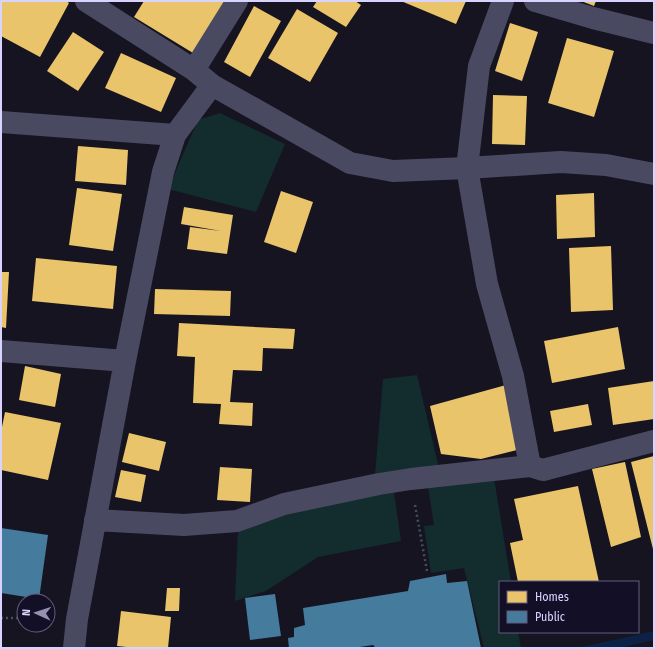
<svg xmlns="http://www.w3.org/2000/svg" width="655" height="649" font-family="'Fira Sans Condensed',sans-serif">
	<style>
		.green { fill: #132c2d }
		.water { fill: #0d2144 }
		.homes { fill: #e9c46a }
		.public { fill: #457b9d }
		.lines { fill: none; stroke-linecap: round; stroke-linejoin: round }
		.path { stroke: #44505f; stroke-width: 2.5; stroke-dasharray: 2 3; stroke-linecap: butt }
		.minor { stroke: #4a4962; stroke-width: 22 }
	</style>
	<rect width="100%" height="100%" fill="#161421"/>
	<!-- green -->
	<path class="green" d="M220,113l65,31 -29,68 -88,-23 30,-69z
		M417,375l22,93 -64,7 8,-96z
		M494,478l17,104h-11v50h18l3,16h-37l-20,-80 -33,5 -7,-47 10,-1 -6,-38z
		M394,492l7,49 -83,16 -52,34 -31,10 3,-73 52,-18z"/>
	<!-- water -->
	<path class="water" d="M654,631v9l-35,8h-42z"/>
	<!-- homes -->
	<path class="homes" d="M1,1h65l3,2 -29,54 -39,-21z
		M144,1h82l-33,52 -59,-36z
		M317,1h38l6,4 -15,22 -33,-20z
		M401,1h65l-10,23z
		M581,1h15l-2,5z
		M254,6l27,15 -31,56 -26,-15z
		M297,9l41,24 -28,49 -42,-24z
		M510,23l28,9 -16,49 -27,-10z
		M73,32l31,20 -26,39 -31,-20z
		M567,38l47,13 -20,66 -46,-14z
		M121,53l55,25 -15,34 -56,-24z
		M493,95l34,1 -2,49 -33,-1z
		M78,146l50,4 -2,35 -51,-4z
		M77,188l45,6 -9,57 -44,-6z
		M281,191l32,11 -17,51 -32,-11z
		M594,193l1,44 -38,2 -1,-44z
		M184,207l49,8 -6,39 -40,-5 3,-22 31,4 -40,-7z
		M611,246l2,64 -42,2 -2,-64z
		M36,258l81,8 -4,43 -81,-8z
		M1,272h8l-3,56 -5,-1z
		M155,289l76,2 -1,25 -76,-2z
		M179,323l116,6 -2,20 -30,-1 -1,23 -29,-1 -3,32 23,1 -1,23 -33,-2 2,-20 -28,-1 2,-46 -18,-1z
		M618,327l7,42 -73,14 -8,-42z
		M25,366l36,8 -6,33 -36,-7z
		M654,381v38l-41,6 -5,-37z
		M506,385l11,65 -36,9 -40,-5 -11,-48z
		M588,404l4,21 -38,7 -4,-21z
		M5,412l56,11 -13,57 -47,-10v-38z
		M129,433l37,9 -7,29 -37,-9z
		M654,456v93h-1l-22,-87z
		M625,462l16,75 -30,10 -19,-78z
		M220,467l32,2 -2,33 -33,-2z
		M121,470l25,5 -5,27 -26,-5z
		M578,486l21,96h-81l-8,-39 13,-3 -9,-41z
		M167,588h13l-1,23h-14z
		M121,611l50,6 -3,31h-32l-19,-2z"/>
	<!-- public -->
	<path class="public" d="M1,528l47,7 -9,64 -38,-6z
		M446,574l1,9 20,-2 14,67h-105l-3,-3 -20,3h-64l-1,-10 6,-1v-9l11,-3 -2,-17 105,-17 2,-10z
		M275,594l6,42 -31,4 -5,-42z"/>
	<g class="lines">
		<!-- path -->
		<path class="path" d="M415,505l12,66
			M1,618h23"/>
		<!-- minor -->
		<path class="minor" d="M86,1l108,69 18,15 138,78 43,8 74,-3 94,-6 45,3 48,9
			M503,1l-24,65 -12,102 20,116 26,92 17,90
			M535,1l58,17 61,15
			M194,70l43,-69
			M1,122l174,13
			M1,351l124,10
			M95,520l89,5 53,-4 47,-17 95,-20 32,-5 119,-13 13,4 111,-29
			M74,648l3,-29 48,-258 38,-189 12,-37 37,-50"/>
	</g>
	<!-- border -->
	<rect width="655" height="649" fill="none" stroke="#d9d4ff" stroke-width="4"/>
	<!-- legend -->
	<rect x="499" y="581" width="140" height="52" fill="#130f26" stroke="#625e7d"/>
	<rect x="507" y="591" width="20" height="12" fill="#e9c46a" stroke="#625e7d"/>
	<text x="535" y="601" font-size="12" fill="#d9d4ff">Homes</text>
	<rect x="507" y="611" width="20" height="12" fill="#457b9d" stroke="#625e7d"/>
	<text x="535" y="621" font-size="12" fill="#d9d4ff">Public</text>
	<!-- north arrow -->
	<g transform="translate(36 613) rotate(273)"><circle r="19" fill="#130f26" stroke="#625e7d"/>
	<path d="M0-3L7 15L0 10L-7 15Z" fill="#9591b1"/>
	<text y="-6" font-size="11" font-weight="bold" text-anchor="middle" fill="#d9d4ff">N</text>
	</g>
</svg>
